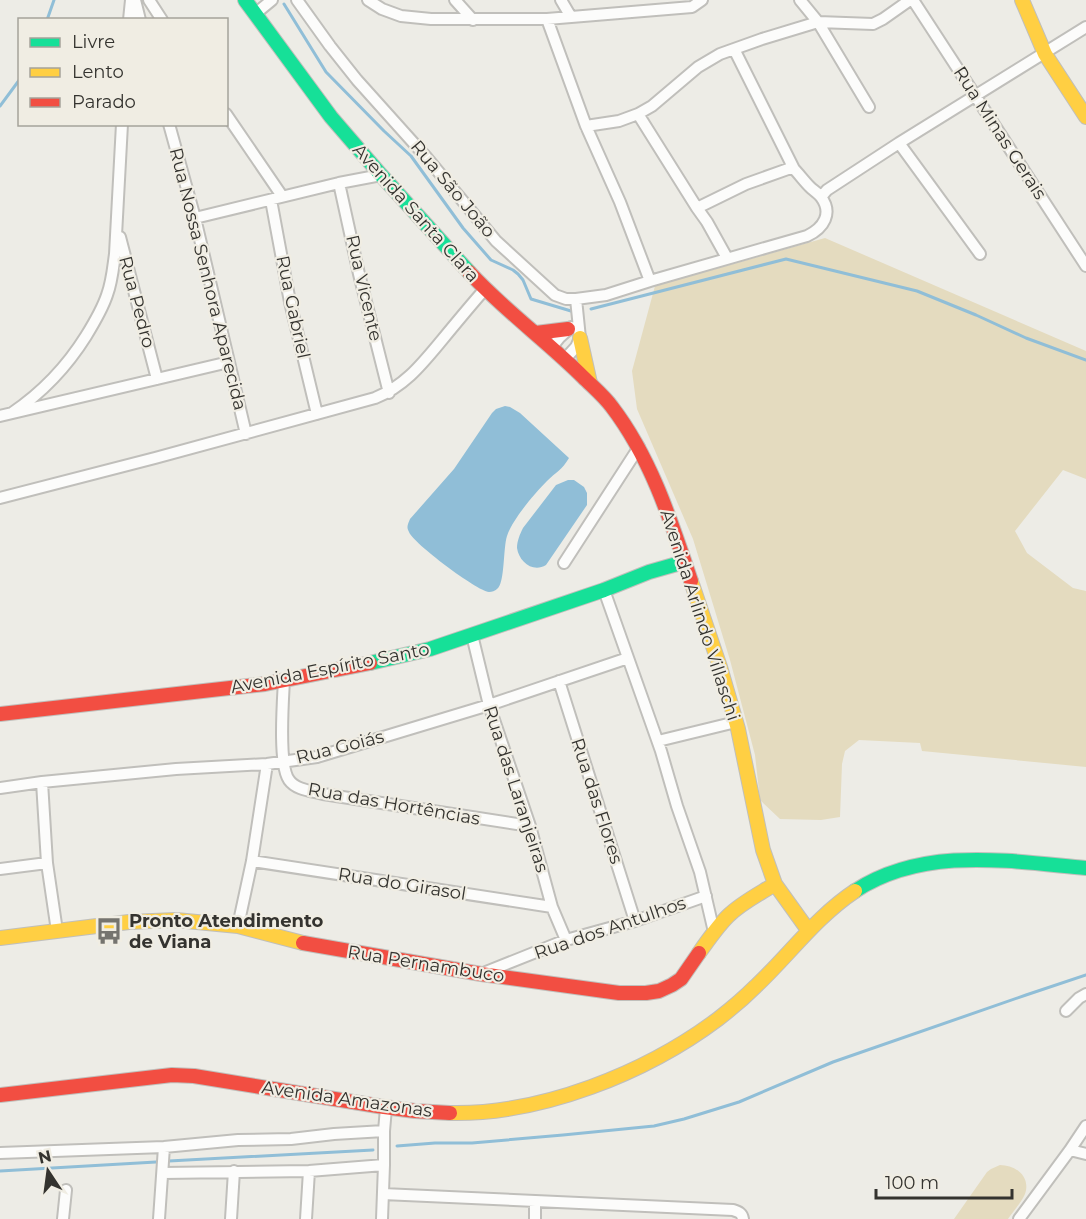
<svg xmlns="http://www.w3.org/2000/svg" width="1086" height="1219" font-family="Montserrat,sans-serif">
	<style>
		.green { fill: #e4dbbf }
		.water { fill: #90bed7 }
		.lines { fill: none; stroke-linecap: round; stroke-linejoin: round }
		.stream { stroke: #90bed7; stroke-width: 3 }
		.street-casing { stroke: #c0bfbb; stroke-width: 14 }
		.fast-casing { stroke: #c0bfbb; stroke-width: 16 }
		.slow-casing { stroke: #c0bfbb; stroke-width: 16 }
		.jam-casing { stroke: #c0bfbb; stroke-width: 16 }
		.street { stroke: #fcfcfb; stroke-width: 10 }
		.fast { stroke: #16e098; stroke-width: 14 }
		.slow { stroke: #ffcf43; stroke-width: 14 }
		.jam { stroke: #f24e42; stroke-width: 14 }
		.labels { text-anchor: middle; dominant-baseline: central; stroke-width: 4.5; stroke-linejoin: round; paint-order: stroke }
		.street-label { font-size: 18px; fill: #34332f; stroke: #f0ede3 }
		.poi-label { font-size: 18px; font-weight: bold; fill: #34332f; stroke: #f0ede3; text-anchor: start }
	</style>
	<rect width="100%" height="100%" fill="#edece6"/>
	<!-- green -->
	<path class="green" d="M825,238l261,113v128l-23,-9 -48,61 12,22 46,35 13,3v176l-164,-16 -2,-8 -61,-3 -14,11 -3,13 -2,53 -19,3 -41,-1 -20,-19 -5,-45 -25,-95 -37,-121 -56,-130 -5,-38 23,-85z
		M1000,1165c16,0 31,12 25,29 -4,9 -12,17 -17,25h-54l33,-47 4,-3z"/>
	<!-- water -->
	<path class="water" d="M505,406l5,1 10,6 49,45c-7,12 -13,14 -22,23 -12,12 -35,39 -40,55 -4,12 -2,48 -10,53 -2,2 -5,3 -8,3 -12,-1 -76,-49 -80,-60 -3,-5 -1,-8 1,-13l44,-50 38,-56 4,-4z
		M568,480h6l10,7 3,6v12l-41,60c-13,8 -27,-3 -29,-17 0,-7 3,-14 6,-20l33,-43z"/>
	<g class="lines">
		<!-- stream -->
		<path class="stream" d="M284,4l42,68 58,59 27,25 52,72 28,32 22,10 5,4 5,6 8,19 40,12
			M47,20l7,-20
			M0,106l20,-27
			M591,309l195,-50 131,32 59,24 50,23 60,22
			M397,1146l38,-3h37l91,-8 91,-9 30,-7 55,-17 94,-40 193,-67 60,-20
			M169,1161l204,-11
			M0,1171l156,-9"/>
		<defs>
			<path id="street" d="M135,0l5,20
				M149,0l13,20
				M297,0l33,46 27,34 70,78 69,83 59,54 11,4h10l30,-4 44,-14 157,-45c17,-8 26,-23 14,-39 -3,-4 -8,-7 -11,-10 -6,-6 -11,-13 -16,-18h-6l-42,15 -49,24 10,14 20,36
				M368,0l14,9 19,7 30,3h116l145,-12 10,-7
				M455,0l18,20
				M561,0l10,17
				M800,0l18,22 51,85
				M913,0l173,266
				M255,14l17,-14
				M547,19l39,107 34,76 30,79
				M129,20l2,-20
				M734,49l60,120
				M226,114l56,82
				M638,114l59,94
				M169,124l26,94 51,216
				M586,126l33,-5 19,-7 14,-8 46,-39 22,-13 42,-15 56,-17 55,2 10,-5 27,-19
				M899,143l81,111
				M339,183l20,91 30,119
				M821,197l6,-7 72,-47 187,-116
				M271,200l19,102 27,112
				M195,218l144,-35 42,-8
				M120,237l37,142
				M552,347l8,-10 11,-10
				M565,359l11,-12 4,-9 -4,-39
				M12,413c31,-21 54,-45 74,-77 8,-13 16,-26 21,-41 5,-13 6,-27 8,-41l7,-130
				M0,416l229,-54
				M0,498l155,-40 220,-60c30,-12 47,-34 67,-58 14,-17 28,-34 43,-51
				M564,563l75,-116
				M604,590l57,161 16,55 23,66 14,60
				M472,635l17,70 41,121 22,81 14,33
				M284,680c-1,20 -6,85 5,100 7,10 23,11 34,14l207,32
				M559,681l76,240
				M658,741l78,-19
				M42,782l5,81 10,68
				M0,788l42,-6 134,-13 91,-5 50,-7 172,-52 139,-47
				M252,861l300,46
				M0,869l47,-6
				M238,926l14,-65 15,-97
				M481,974l85,-34 69,-19 71,-25
				M1066,1011l13,-13 7,-4
				M1086,1126l-16,24 16,4
				M0,1153l164,-6 74,-7 53,-1 43,-5 50,-3
				M163,1173l146,-2 75,-6
				M383,1194l350,16c6,2 9,3 10,9
				M63,1219l3,-29
				M159,1219l5,-72
				M231,1219l3,-48
				M306,1219l3,-48
				M382,1219l2,-54v-34l2,-23
				M535,1219v-18
				M1019,1219l51,-69"/>
			<path id="fast" d="M245,0l86,117 50,58 88,97
				M370,663l60,-14 174,-59 45,-18 35,-10
				M855,891c69,-45 153,-30 231,-23"/>
			<path id="slow" d="M1022,0l23,54 41,63
				M580,338l10,45
				M691,581l29,86 18,62 25,121 12,34 33,46
				M0,938l129,-16 47,-2 62,6 65,17
				M699,953c9,-13 18,-26 29,-37 13,-13 31,-22 47,-32
				M450,1113c91,2 196,-40 268,-94 13,-10 26,-21 38,-33 33,-31 60,-69 99,-95"/>
			<path id="jam" d="M469,272c35,38 78,69 114,105 10,10 21,19 29,30 39,51 59,114 79,174
				M536,333l32,-4
				M0,714l265,-30 105,-21
				M303,943l178,31 138,19h27l13,-2 13,-6 9,-6 18,-26
				M0,1095l172,-20 22,1 190,31 31,4 35,2"/>
		</defs>
		<!-- street casing -->
		<use href="#street" class="street-casing"/>
		<!-- fast casing -->
		<use href="#fast" class="fast-casing"/>
		<!-- slow casing -->
		<use href="#slow" class="slow-casing"/>
		<!-- jam casing -->
		<use href="#jam" class="jam-casing"/>
		<!-- street -->
		<use href="#street" class="street"/>
		<!-- fast -->
		<use href="#fast" class="fast"/>
		<!-- slow -->
		<use href="#slow" class="slow"/>
		<!-- jam -->
		<use href="#jam" class="jam"/>
	</g>
	<!-- icons -->
	<defs>
		<symbol id="bus-bare" viewBox="-9 -9 18 18"><path d="M-5-6H5V4H4V6H2V4H-2V6H-4V4H-5ZM-3.5-4V0h7V-4ZM-3.5 1.2v1.5H-2V1.2ZM2 1.2v1.5H3.5V1.2Z" fill="#75746f" stroke="#f0ede3" stroke-width="2.5" paint-order="stroke"/></symbol>
	</defs>
	<g fill-rule="evenodd">
		<use href="#bus-bare" x="90" y="912" width="38" height="38"/>
	</g>
	<g class="labels">
		<!-- street labels -->
		<g class="street-label">
			<text transform="translate(1000 133) rotate(57)">Rua Minas Gerais</text>
			<text transform="translate(453 189) rotate(50)">Rua São João</text>
			<text transform="translate(416 213) rotate(48)">Avenida Santa Clara</text>
			<text transform="translate(208 279) rotate(76)">Rua Nossa Senhora Aparecida</text>
			<text transform="translate(364 288) rotate(77)">Rua Vicente</text>
			<text transform="translate(137 302) rotate(75)">Rua Pedro</text>
			<text transform="translate(293 307) rotate(78)">Rua Gabriel</text>
			<text transform="translate(700 615) rotate(72)">Avenida Arlindo Villaschi</text>
			<text transform="translate(330 668) rotate(-11)">Avenida Espírito Santo</text>
			<text transform="translate(340 747) rotate(-14)">Rua Goiás</text>
			<text transform="translate(516 789) rotate(72)">Rua das Laranjeiras</text>
			<text transform="translate(597 801) rotate(72)">Rua das Flores</text>
			<text transform="translate(394 804) rotate(10)">Rua das Hortências</text>
			<text transform="translate(402 884) rotate(9)">Rua do Girasol</text>
			<text transform="translate(610 928) rotate(-19)">Rua dos Antulhos</text>
			<text transform="translate(426 964) rotate(9)">Rua Pernambuco</text>
			<text transform="translate(347 1099) rotate(8)">Avenida Amazonas</text>
		</g>
		<!-- poi labels -->
		<g class="poi-label">
			<text x="129" y="921">Pronto Atendimento<tspan x="129" dy="21">de Viana</tspan></text>
		</g>
	</g>
	<!-- legend -->
	<rect x="18" y="18" width="210" height="108" fill="#f0ede3" stroke="#a5a39b" stroke-width="1.5"/>
	<rect x="30" y="38" width="30" height="9" fill="#16e098" stroke="#a5a39b" stroke-width="1.5"/>
	<text x="72" y="48" font-size="18" fill="#34332f">Livre</text>
	<rect x="30" y="68" width="30" height="9" fill="#ffcf43" stroke="#a5a39b" stroke-width="1.5"/>
	<text x="72" y="78" font-size="18" fill="#34332f">Lento</text>
	<rect x="30" y="98" width="30" height="9" fill="#f24e42" stroke="#a5a39b" stroke-width="1.5"/>
	<text x="72" y="108" font-size="18" fill="#34332f">Parado</text>
	<!-- north arrow -->
	<g transform="translate(48 1171) rotate(347)" stroke="#f0ede3" stroke-width="4.5" paint-order="stroke">
	<path d="M0-4.5L10 22L0 15L-10 22Z" fill="#34332f"/>
	<text y="-9" font-size="16" font-weight="bold" text-anchor="middle" fill="#34332f">N</text>
	</g>
	<!-- scale -->
	<path d="M876 1189v9h136v-9" fill="none" stroke="#34332f" stroke-width="3"/>
	<text x="885" y="1189" font-size="18" fill="#34332f" stroke="#f0ede3" stroke-width="4.5" paint-order="stroke">100 m</text>
</svg>
